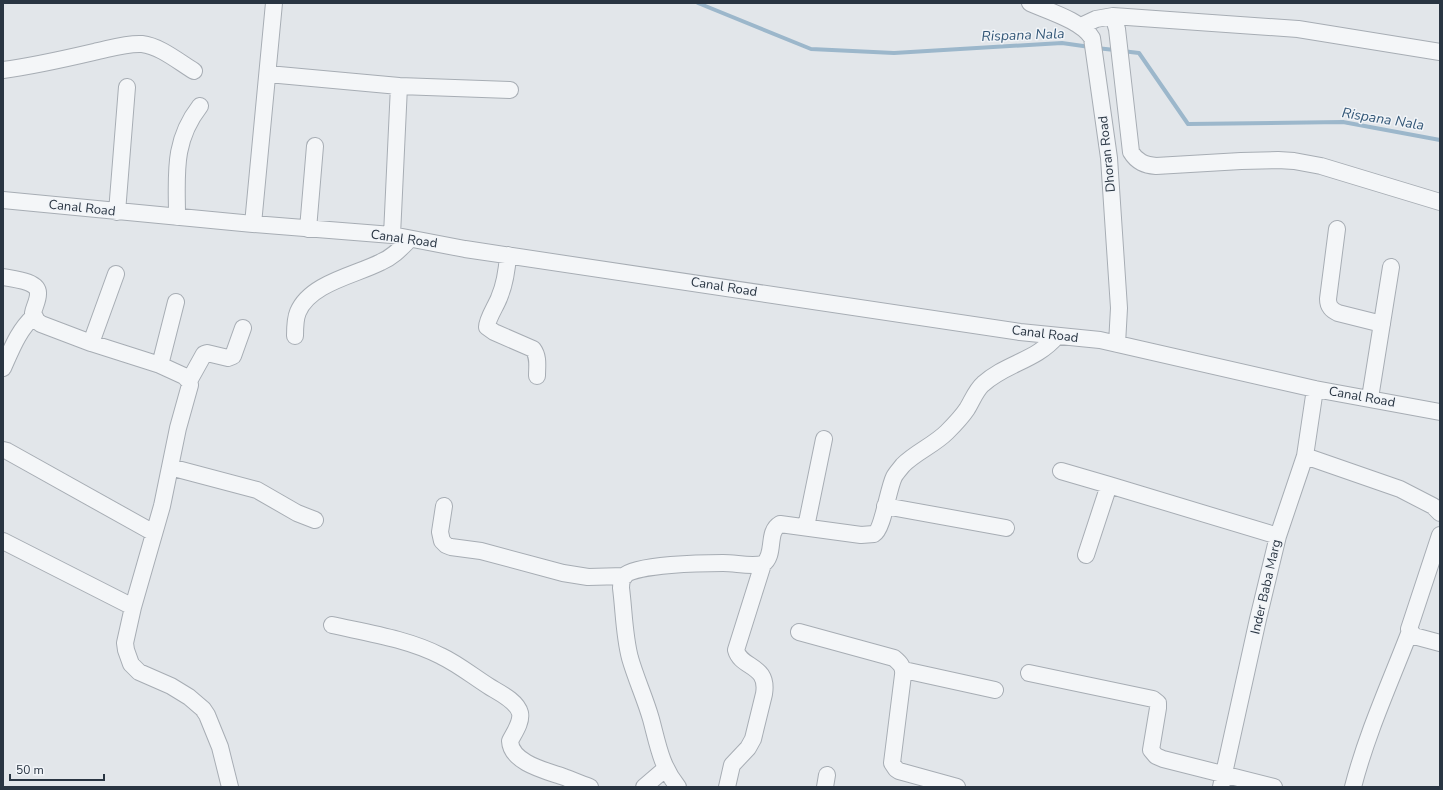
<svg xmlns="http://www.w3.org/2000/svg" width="1443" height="790" font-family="'Nunito Sans',sans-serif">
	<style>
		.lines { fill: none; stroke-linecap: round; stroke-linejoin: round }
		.stream { stroke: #9cb7cb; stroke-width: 4 }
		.minor-casing { stroke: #a7adb4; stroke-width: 18 }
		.minor { stroke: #f4f6f8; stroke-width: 16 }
		.labels { text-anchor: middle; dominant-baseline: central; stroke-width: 3; stroke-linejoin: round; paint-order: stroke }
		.street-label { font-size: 13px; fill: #293542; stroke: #f1f4f8 }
		.water-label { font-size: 14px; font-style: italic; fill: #335777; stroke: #f1f4f8 }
	</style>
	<rect width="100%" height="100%" fill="#e2e6ea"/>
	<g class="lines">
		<!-- stream -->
		<path class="stream" d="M698,3l113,46 83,4 168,-10 28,4
			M1096,48l19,2
			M1122,51l17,2 49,71 155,-2 97,18"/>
		<defs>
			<path id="minor" d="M1030,3c18,8 52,18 62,35l17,120 10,150 -2,36
				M1113,16l4,13 14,123c6,10 14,13 25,14l85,-5 37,-1 16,1 27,5 119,36
				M1081,26l15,-7 17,-3 185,13 142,23
				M3,70c31,-4 61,-11 91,-18 15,-3 32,-9 48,-8 18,2 37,18 52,27
				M268,74l131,12 -7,149
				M399,86l111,4
				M3,200l250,24 139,11 73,14 555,83 80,8 215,49 125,23
				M117,212l10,-125
				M177,217c0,-42 -5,-75 23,-111
				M253,224l21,-221
				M308,229l7,-83
				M1337,229l-9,70c0,8 4,11 10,14l44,11
				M508,255c-1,15 -3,29 -9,43 -3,8 -12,21 -12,29l7,5 39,17c6,8 4,17 4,27
				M3,277c10,2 36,4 35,17 0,7 -4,13 -5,19l4,8 4,3 50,19 69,22 24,11 5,5 1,4 -12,43 -16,78 -29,101 -8,36 1,7 5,14 8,8 32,14 18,11 14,12 4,6 13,32 10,40
				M295,336c0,-8 0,-17 3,-24 12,-29 58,-37 83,-50 12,-5 20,-14 29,-23
				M91,343l25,-69
				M160,365l16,-63
				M3,368c9,-20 15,-37 31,-52
				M189,381l15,-27 3,-1 21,5 5,-2 10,-28
				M1370,398l21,-131
				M3,450l4,1 147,82
				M1305,456l95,33 33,17 7,7
				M170,467l87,23 40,23 18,7
				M1061,471l48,14 169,51
				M444,506l-4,26 2,9 4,4 5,2 30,4 82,22 25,4 37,-1
				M885,506l121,22
				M806,527l18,-88
				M1440,535l-31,94 5,7 26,7
				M3,541l130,66
				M1086,555l23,-70
				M332,625c36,8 76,14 109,31 17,8 33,21 49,31 10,6 27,14 30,26 2,9 -6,20 -10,28 1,22 37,30 54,36 8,3 17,7 26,10
				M799,632l95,26c6,5 10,9 9,17l-11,88 4,6 3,2 58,16
				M904,670l91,20
				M1029,673l124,26 5,4v5l-7,42 5,6 7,3 111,28
				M644,787l21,-18
				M678,787c-17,-21 -20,-42 -27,-68 -6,-21 -15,-40 -21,-61 -6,-23 -6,-47 -9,-70 0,-4 1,-9 3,-12 11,-12 81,-13 99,-13 13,0 28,4 40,1 13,-9 3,-32 17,-40l81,11 13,-1c9,-5 14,-45 20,-57 2,-4 6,-8 9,-12 13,-13 31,-20 44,-33 7,-7 14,-14 20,-23 5,-8 9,-19 16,-25 23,-21 53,-23 74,-48
				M727,787l5,-22 16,-17 5,-9 11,-45c5,-30 -23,-25 -28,-44l27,-86
				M825,787l2,-12
				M1221,787l37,-168 20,-83 27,-80 10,-67
				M1353,787c14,-54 37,-104 57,-156"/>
		</defs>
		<!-- minor casing -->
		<use href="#minor" class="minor-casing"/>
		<!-- minor -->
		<use href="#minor" class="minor"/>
	</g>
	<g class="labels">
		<!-- street labels -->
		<g class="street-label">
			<text transform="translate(1107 154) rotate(-96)">Dhoran Road</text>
			<text transform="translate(82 208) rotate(6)">Canal Road</text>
			<text transform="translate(404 239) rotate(8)">Canal Road</text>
			<text transform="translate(724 287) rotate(9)">Canal Road</text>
			<text transform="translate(1045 334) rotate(7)">Canal Road</text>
			<text transform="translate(1362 397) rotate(10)">Canal Road</text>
			<text transform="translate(1266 587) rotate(-77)">Inder Baba Marg</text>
		</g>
		<!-- water labels -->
		<g class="water-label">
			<text transform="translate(1023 35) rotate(-2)">Rispana Nala</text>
			<text transform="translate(1383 119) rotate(9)">Rispana Nala</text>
		</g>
	</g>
	<!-- border -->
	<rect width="1443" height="790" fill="none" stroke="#293542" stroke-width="8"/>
	<!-- scale -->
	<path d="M10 774v6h94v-6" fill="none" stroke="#293542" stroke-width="2"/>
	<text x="16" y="774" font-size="12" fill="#293542" stroke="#f1f4f8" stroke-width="3" paint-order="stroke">50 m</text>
</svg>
